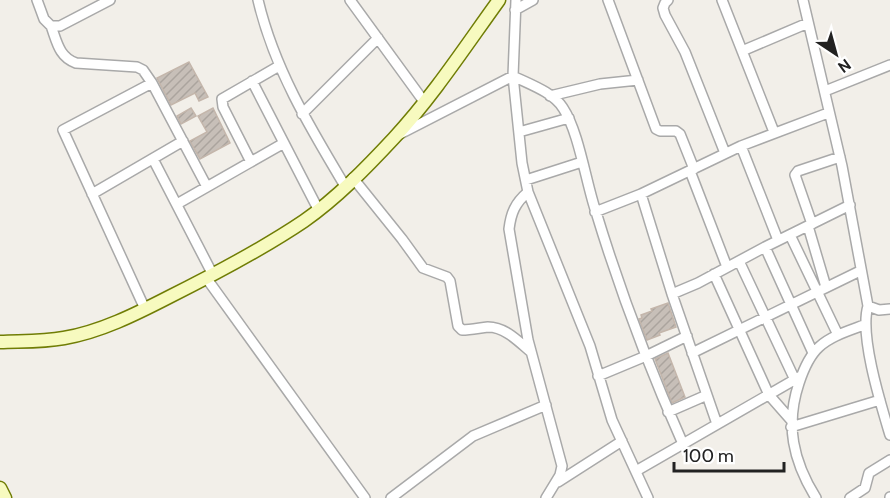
<svg xmlns="http://www.w3.org/2000/svg" width="890" height="498" font-family="Cabin,sans-serif">
	<style>
		.building { fill: url(#building-hatch); stroke: #c4b6ab; stroke-width: 1.5 }
		.lines { fill: none; stroke-linecap: round; stroke-linejoin: round }
		.street-casing { stroke: #a9a9a9; stroke-width: 12 }
		.secondary-casing { stroke: #707d05; stroke-width: 15 }
		.street { stroke: #fff; stroke-width: 9 }
		.secondary { stroke: #f7fabf; stroke-width: 12 }
	</style>
	<defs>
		<pattern id="building-hatch" width="6" height="6" patternUnits="userSpaceOnUse" patternTransform="scale(1.5)"><rect width="6" height="6" fill="#c7bfb8"/><path d="M-1 1l2-2M0 6l6-6M5 7l2-2" fill="none" stroke="#aba49e"/></pattern>
	</defs>
	<rect width="100%" height="100%" fill="#f2efe9"/>
	<!-- building -->
	<path class="building" d="M189,62l19,35 -9,4 -4,-8 -24,12 -14,-27z
		M191,108l5,8 -15,8 -4,-8z
		M213,108l17,35 -30,16 -10,-18 17,-9 -9,-16z
		M668,303l8,24 -17,6 1,2 -13,5 -8,-21 3,-1 -1,-3 11,-4 -1,-2z
		M668,353l17,44 -13,6 -17,-44z"/>
	<g class="lines">
		<defs>
			<path id="street" d="M37,0l7,19 7,7h9l50,-26
				M258,0c16,68 51,126 87,186
				M350,0l75,103
				M516,0l-3,76 9,87 6,29 62,154 22,74 36,78
				M608,0l48,129 4,2h16l4,3 14,35
				M668,0l-3,3 -2,5 2,7 20,37 40,101
				M722,0l52,132
				M803,0l39,166 26,140c-9,29 13,99 22,129
				M515,10l18,-10
				M51,26c6,16 8,31 25,37l61,4 6,3 9,13 55,104
				M742,51l66,-28
				M252,81l66,128
				M825,91l65,-26
				M550,96l50,-12 38,-4
				M302,114l76,-76
				M519,132l50,-14
				M400,134l113,-58c16,8 40,16 50,32 16,24 23,75 33,104 24,79 53,156 87,232
				M741,146l37,94
				M153,159l60,116
				M251,162l-28,-55 -1,-8 57,-33
				M690,171l37,96
				M353,178l49,61 21,29 24,9 3,4 8,45 4,4c9,0 17,-2 26,-3 17,0 30,14 43,25
				M526,180l56,-18
				M528,192c-13,11 -17,21 -19,37l19,111 34,126 -2,9 -14,23
				M92,194l91,-53
				M641,194l31,100 45,130
				M177,204l107,-61
				M595,212l46,-18 100,-48 87,-33
				M812,224l-17,-49 3,-4 42,-14
				M808,226l18,61
				M790,235l48,100
				M765,247l48,106
				M739,261l56,119
				M714,274l55,121 22,25
				M207,279l158,219
				M672,294l26,-11 67,-36 85,-42
				M868,306l11,4 11,-1
				M145,309l-82,-179 89,-47
				M692,353l168,-82
				M598,376l48,-20 41,-20
				M668,412l39,-17
				M791,427l89,-27
				M636,471l165,-95
				M558,482l64,-41
				M391,498l82,-62 73,-31
				M816,498c-23,-37 -31,-73 -17,-115 4,-12 10,-27 20,-36 12,-11 29,-16 45,-22
				M850,498l15,-10 4,-15 21,-13
				M890,498v-1"/>
			<path id="secondary" d="M0,342c21,-1 42,0 64,-4 36,-6 72,-24 105,-41 46,-23 92,-47 135,-76 33,-23 63,-54 90,-83 39,-42 71,-91 105,-138
				M0,488l5,10"/>
		</defs>
		<!-- street casing -->
		<use href="#street" class="street-casing"/>
		<!-- secondary casing -->
		<use href="#secondary" class="secondary-casing"/>
		<!-- street -->
		<use href="#street" class="street"/>
		<!-- secondary -->
		<use href="#secondary" class="secondary"/>
	</g>
	<!-- north arrow -->
	<g transform="translate(836 54) rotate(144)" stroke="#ffffff" stroke-width="4.5" paint-order="stroke">
	<path d="M0-4.5L10 22L0 15L-10 22Z" fill="#222222"/>
	<text y="-9" font-size="16" font-weight="bold" text-anchor="middle" fill="#222222">N</text>
	</g>
	<!-- scale -->
	<path d="M674 462v9h110v-9" fill="none" stroke="#222222" stroke-width="3"/>
	<text x="683" y="462" font-size="18" fill="#222222" stroke="#ffffff" stroke-width="4.5" paint-order="stroke">100 m</text>
</svg>
